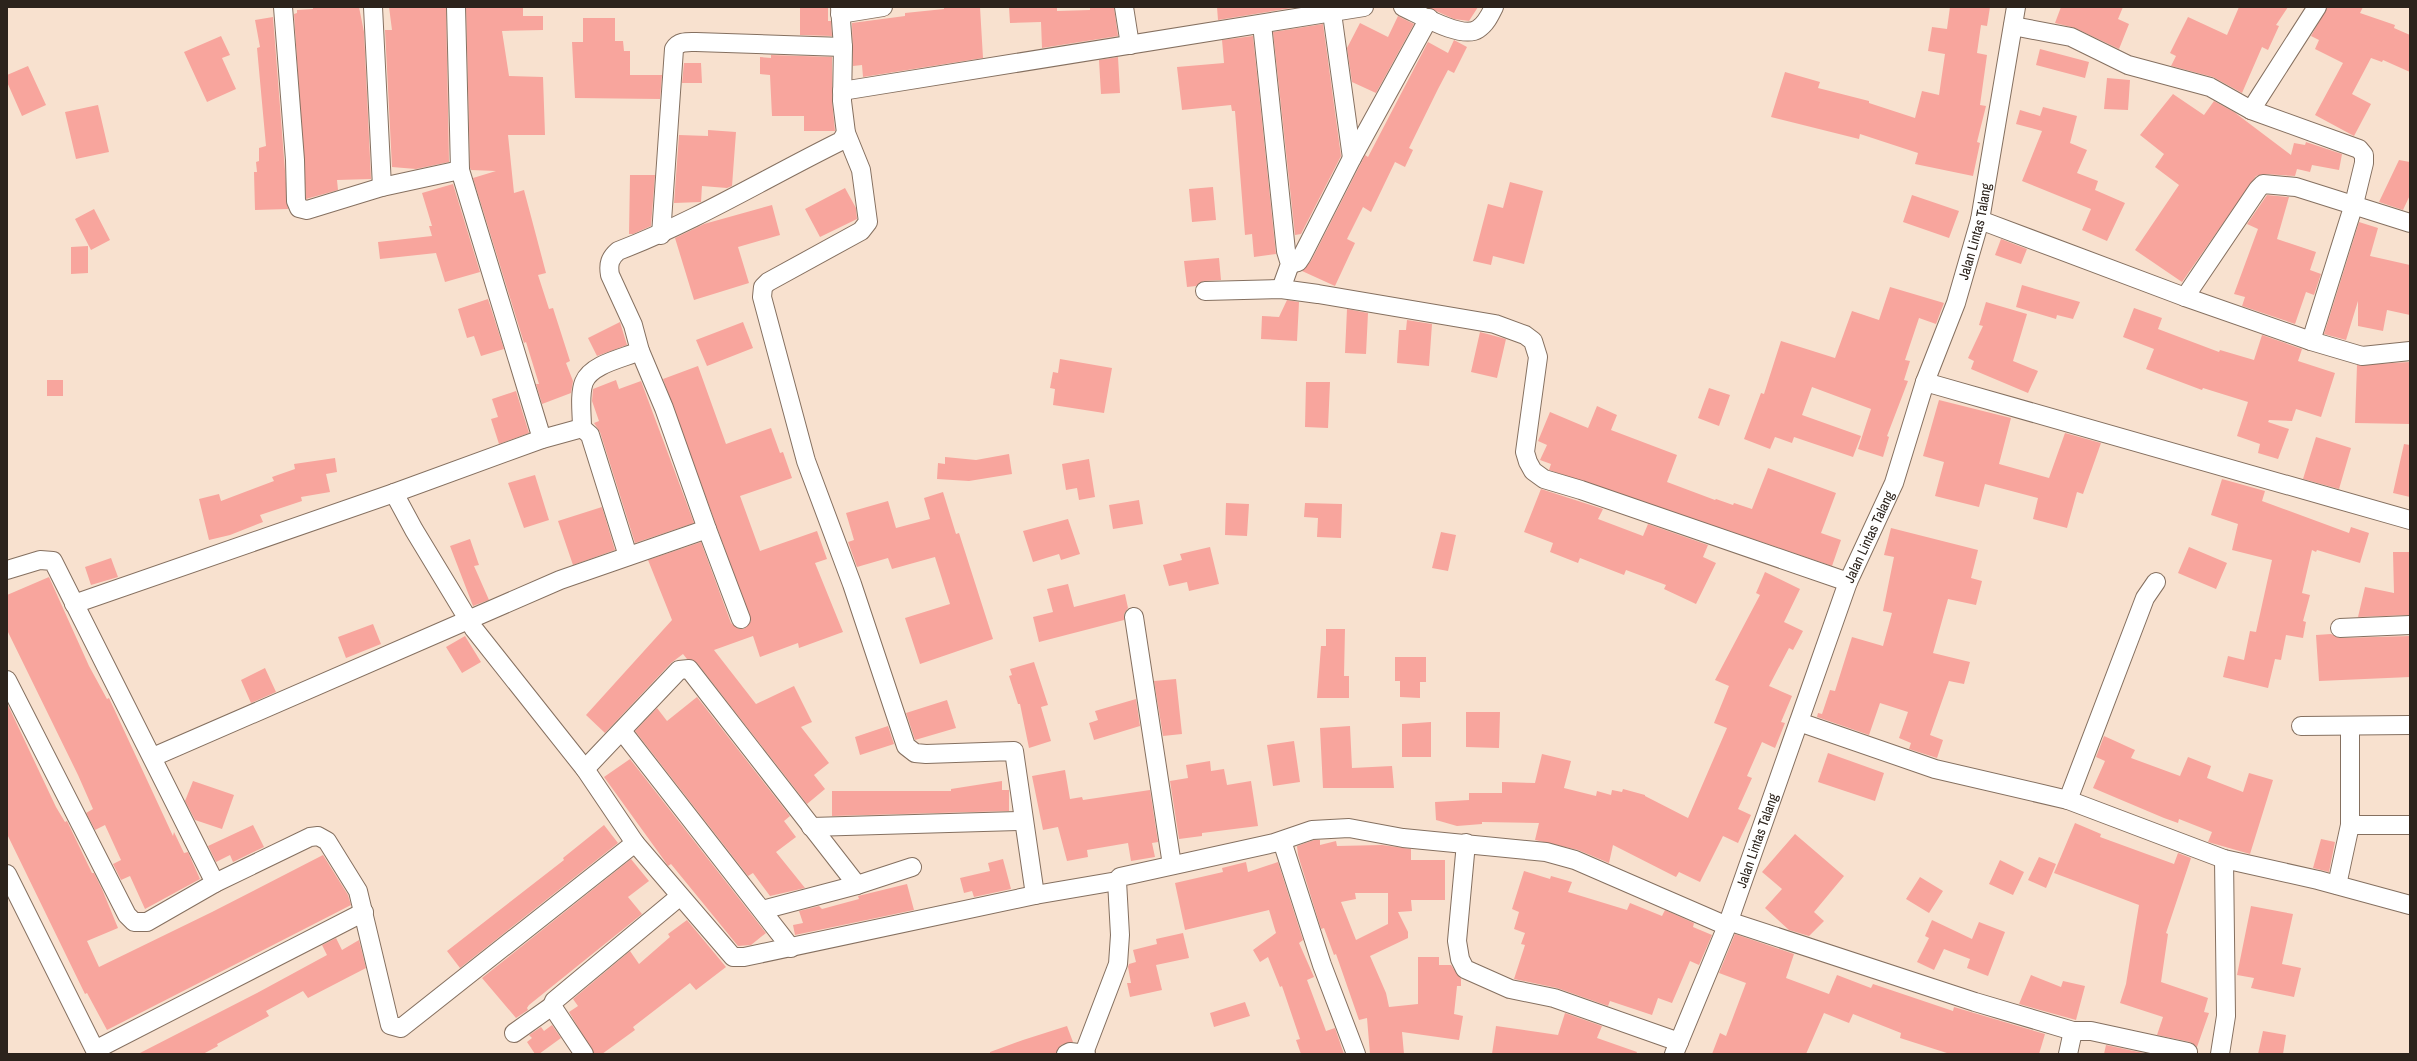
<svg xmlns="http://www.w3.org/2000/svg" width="2417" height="1061" font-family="'Archivo Narrow',sans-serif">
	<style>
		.building { fill: #f8a59d; fill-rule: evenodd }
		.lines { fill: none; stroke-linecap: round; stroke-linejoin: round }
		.minor-casing { stroke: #857060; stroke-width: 20 }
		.minor { stroke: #fff; stroke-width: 18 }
		.labels { text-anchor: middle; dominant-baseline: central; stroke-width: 4; stroke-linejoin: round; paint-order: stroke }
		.street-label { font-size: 14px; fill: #2c231c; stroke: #f8e1cf }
	</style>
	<rect width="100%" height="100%" fill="#f8e1cf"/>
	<!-- building -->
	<path class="building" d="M313,7h46l5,25 7,147 -34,1 1,10 -32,9 -12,-185 3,-1v-3l16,-1z
		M389,7h57l3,155 -33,7 -24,-2 -7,-137h7z
		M466,7h57v9h20v14l-41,1 7,45 34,1 2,58h-37l6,58 10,-3 22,83 -8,2 11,34 4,-1 17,53 -4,2 7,18 -2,12 -29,11 -6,-20h3l-13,-42 -2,1 -51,-165 23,-7 -25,-1 -1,-2z
		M800,7h28v14h3l1,15 -32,-1z
		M944,7h36l3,51 -120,19 -1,-12 -9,1 -1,-43 53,-7v-3l39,-4z
		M1009,7h48v4l33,-1v-3h24l4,29 -76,12 -1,-26 -31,1z
		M1217,7h81l-80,13z
		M1427,7h51l-9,14 -15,-2z
		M1950,7h40l-3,19 -6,-1 -4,28 10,2 -7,50 6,1 -9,36 3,1 -7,33 -58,-12 3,-11 -58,-19 -1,5 -88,-22 14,-45 35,10 -2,6 51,13v2l46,15 7,-27 17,4 6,-41 -17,-3 4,-24 15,2z
		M2061,7h62l-5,12 11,5 -10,25 -44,-21 -20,-5z
		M2239,7h49l-12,18 3,1 -11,24 -6,-3 -20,46 -29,-16 -42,-11 5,-10 -6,-3 18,-36 39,18z
		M2327,7h36l-3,6 35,12 -1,3 16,7v37l-27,-12 -1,2 -11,-4 -19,36 19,10 -17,32 -39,-21 28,-52 -28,-14 4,-9 -8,-4z
		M1398,16l16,8 -38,69 -24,-11 -5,-34 13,-25 28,14z
		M273,17l15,192 -33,1 -1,-38h3l-1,-10 3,-1v-13l7,-2 -9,-98 3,-1 -5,-27z
		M583,18h32v23h8l1,10h6v24h32l-2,24 -85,-1 -3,-56h11z
		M1323,24l18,132 -40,78 -6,1 -22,-203z
		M221,36l9,19 -8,3 14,31 -29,13 -23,-50z
		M1253,36l23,218 -22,3 -2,-23 -7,1 -10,-124h-3l-1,-6 -49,5 -5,-43 47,-4 -2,-23z
		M1454,40l13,7 -13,26 -6,-3 -10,19 -29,59 4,2 -8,17 -10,-5 -24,50 -8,-5 -16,32 8,4 -20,43 -33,-15 9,-10 50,-98 4,-8 3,2 60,-115 20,11z
		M2040,49l49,13 -4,16 -49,-13z
		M771,55l61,2v44l3,30h-31v-15h-32l-2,-41 -10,-1v-17l11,1z
		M1118,57l2,36 -19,1 -2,-34z
		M684,63h17l1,20h-20z
		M28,66l18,39 -24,11 -15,-34v-7z
		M2107,78l23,2 -2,30 -24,-1z
		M2173,94l31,21 10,-14 20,11 57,43 3,-12 11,2 1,-3 36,12 -3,16 -27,-5 -2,7 -13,-3 -2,7 -31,-2 -8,2 -74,106 -47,-32 44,-65 -24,-18 9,-13 -24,-19z
		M98,105l11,47 -33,7 -11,-47z
		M2043,107l34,9 -7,27 17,7 -10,23 21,8 -3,9 30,13 -18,38 -25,-11 9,-21 -69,-28 20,-50 -26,-7 4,-14 20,6z
		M708,130l28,2 -4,54 -5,2 -25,-2 -1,16 -27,1 5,-68 29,1z
		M2399,160l11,2v33l-7,15 -24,-8z
		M630,175h25l-4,51 -18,8h-4z
		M1510,182l33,9 -19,73 -31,-8 -2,9 -18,-4 15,-57 15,4z
		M453,184l27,88 -35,10 -9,-29 -56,6 -2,-17 54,-6 -3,-10h3l-10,-33z
		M1213,187l3,33 -24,2 -3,-33z
		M845,188l11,20 1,11 -37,18 -15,-28z
		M1912,195l47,16 -10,27 -46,-16z
		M2267,195l22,2 -12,42 39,13 -6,18 11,4 -7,21 -8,-3 -11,32 -53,-18 3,-9 -11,-3 24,-65 -11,-5z
		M772,205l8,30 -42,12 11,36 -55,17 -19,-62 29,-14z
		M94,209l16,31 -19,10 -16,-31z
		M2359,222l19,6 -8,28 40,9v50l-23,-5 -4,21 -25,-5v-25l-12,39 -22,-6z
		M2001,239l26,10 -6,15 -26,-9z
		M88,246v27l-17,1v-27z
		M1219,258l2,22 -17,1 -8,5 -9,1 -3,-26z
		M2022,285l58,17 -7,17 -16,-4 -1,4 -40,-12z
		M1890,287l54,16 -8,21 -17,-6 -14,42 5,1 -6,19 4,1 -21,55 2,1 -6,20 -25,-8 13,-40 -59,-22 -10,28 59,21 -8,21 -59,-20 -2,6 -17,-6 -5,12 -26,-10 17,-46 3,1 17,-53 54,17 17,-47 27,9z
		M488,299l16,50 -23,7 -7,-20 -7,2 -9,-29z
		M1287,300l12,2 -2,39 -36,-2 1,-23 17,1z
		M1986,302l41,12 -14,47 25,10 -10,22 -57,-24 3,-8 -6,-3 15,-32 -4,-1z
		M2134,308l28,10 -4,11 61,23 1,-2 34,10 8,-25 40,14 -4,12 37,12 -14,44 -25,-8 -4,12 -23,-1 -1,2 21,7 -11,30 -20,-6 2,-9 -23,-8 11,-34 -45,-14 -1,2 -56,-21 8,-20 -31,-12z
		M1347,309l21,4 -2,41 -21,-1z
		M1407,320l25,4 -3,42 -32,-3 2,-33h7z
		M620,322l7,23 -30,11 -9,-18z
		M743,322l10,26 -46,18 -11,-26z
		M1480,332l26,7 -9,39 -26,-6z
		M1060,359l52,9 -8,45 -51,-8 2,-16 -5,-1 3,-16 5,1z
		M2410,362v62l-55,-1 2,-58z
		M698,366l28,78 45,-16 9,25 3,-1 9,26 -52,18 20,55 57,-20 10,28 -12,4 28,69 -44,16 -1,-5 -38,14 -7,-21 -39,14 42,54 38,-18 18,36 -11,5 28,36 -15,12 11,14 -18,15 -110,-141 -10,-4 -4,-5 -12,9 -66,70 -19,-18 86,-95 -24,-60 53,-18 30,81 8,6h5l7,-8 -88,-242z
		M47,380h16v16h-16z
		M616,380l3,9 22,-8 53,142 -59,20 -35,-111 -6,-9 5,-2 -7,-20 1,-12z
		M1306,382h24l-2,46 -23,-1z
		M1709,388l21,7 -11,31 -21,-8z
		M516,391l13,42 -30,11 -8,-25 7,-2 -6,-18z
		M1939,400l72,18 -12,46 50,14 16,-45 36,10 -18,51 -6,-2 -10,36 -34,-9 5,-21 -53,-14 -6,23 -44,-11 9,-34 -21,-6z
		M1597,406l20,9 -6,15 66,25 -10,27 48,18 1,-1 17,6 1,-2 18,6 16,-41 68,25 -15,40 20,7 -9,26 -283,-96 2,-6 -11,-4 7,-15 -9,-4 12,-29 38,16z
		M2316,437l35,11 -12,41 -36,-10z
		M2404,444l6,1v52l-17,-4z
		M1009,454l3,20 -43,7 -32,-2 1,-16 7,1v-7l31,3z
		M335,458l2,14 -11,2 4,18 -29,5 1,4 -42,14 3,7 -33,13 -21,5 -10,-41 20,-5 2,7 53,-20 -2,-4 23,-8 -1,-5z
		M1089,459l6,38 -16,3 -2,-12 -11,2 -4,-26z
		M535,475l14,45 -25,8 -16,-45z
		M2222,479l43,12 -3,10 87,32 2,-6 18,6 -9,30 -43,-13 -1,2 -4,-2 -10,43 8,2 -7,26 3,1 -3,16 -17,-3 -5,25 -6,-1 -7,29 -45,-11 5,-21 16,4 6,-29 6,1 16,-72 -40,-10 6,-26 -27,-9z
		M1541,489l62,20 -5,10 45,17 5,-12 60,21 -5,12 13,6 -20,41 -32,-15 2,-4 -40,-15 -2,5 -44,-17 -2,5 -28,-11 3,-9 -29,-11z
		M943,492l13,42 3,-1 34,106 -73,25 -15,-46 45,-14 -15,-47 -43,12 -4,-11 -31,9 -9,-25 6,-2 -8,-27 42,-12 8,27 34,-9 -6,-21z
		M1139,500l4,24 -30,5 -4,-24z
		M1226,503l23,1 -2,32 -22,-1z
		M1305,503l37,1 -1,34 -24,-1 1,-19 -14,-1z
		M602,507l13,43 -42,15 -15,-44z
		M1068,519l12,35 -19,6 -2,-6 -26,8 -10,-31z
		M1891,528l87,22 -7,28 11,3 -6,24 -28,-6 -15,54 37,9 -6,22 -15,-3 -19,54 13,5 -6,18 -28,-9 2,-6 -12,-5 9,-26 -28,-9 -11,32 -52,-18 1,-4 4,1 8,-24 5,1 17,-54 31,9 9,-33 -9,-2 11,-54 -10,-2z
		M1441,532l15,3 -8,36 -16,-3z
		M470,539l9,26 -5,1 15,34 -16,6 -23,-60z
		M1210,547l9,37 -30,7 -2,-9 -18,4 -6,-21 19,-5 -2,-6z
		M2189,547l38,16 -11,26 -38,-16z
		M2393,552h17v63l-52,2 7,-30 29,6z
		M111,558l7,19 -27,8 -6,-18z
		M1765,572l35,17 -16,33 19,9 -10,19 -4,-2 -20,38 23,10 -11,26 4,1 -10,25 -13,-6 -15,34 5,2 -14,31 13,6 -13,28 -15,-7 -23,46 -21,-10 -3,5 -63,-32 -4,18 -31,-13 -43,-10 4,-17 -57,-1v2l-25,2 -21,-6 -1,-18 34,-2v-7h33v-11l33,1 7,-29 29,7 -7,27 32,8 1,-5 14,4 1,-5 10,2 1,-3 22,6v1l43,22 39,-90 -13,-5 15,-37 -14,-6 45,-85 -4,-2z
		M49,577l40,89 18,33 2,-1 64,138 1,-4 10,21 4,-1 12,27 -55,30 -15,-33 -9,4 -8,-16 8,-4 -16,-35 -10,5 -9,-17 7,-4 -15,-34 -71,-145v-35z
		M1068,584l6,23 51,-13 3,14 -4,6v6l-85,22 -6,-25 20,-5 -6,-23z
		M373,624l8,20 -35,14 -8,-21z
		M1326,629h19l-1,47h5v22h-32l4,-52h5z
		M2331,634l9,4 70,-2v41l-91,4 -3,-46z
		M465,636l16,26 -19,11 -16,-26z
		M1395,657h31v25h-6v16l-20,-1v-16h-5z
		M1034,662l14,43 -7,2 10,34 -22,7 -9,-44h-2l-9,-28 3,-1 -2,-6z
		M265,668l11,24 -25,11 -10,-23z
		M1176,679l6,55 -19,2 -9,-55z
		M697,697l93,119 -6,5 12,16 -20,15 29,36 -35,8 -17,-23 -5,3 -113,-145 22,-23 10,13z
		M1136,699l4,27 -46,14 -5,-17 9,-3 -3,-9z
		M947,700l9,28 -41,12 -9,-27z
		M7,703l49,104 9,15 2,-1 25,52h2l8,16 16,39 -31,13 12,26 113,-55 111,-57 25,40 3,10 -244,125 -20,-37 -2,1 -78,-160z
		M1466,712h34l-1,36 -33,-1z
		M1431,722v35h-29v-33z
		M888,726l6,18 -34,11 -5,-18z
		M1350,726l2,42 40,-2 2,22h-71l-3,-60z
		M2104,736l31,14 -4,8 49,18 8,-19 23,9 -4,12 36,14 6,-19 24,7 -23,74 -42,-12 4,-10 -33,-13 -1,4 -14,-5 -71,-30 12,-27 -9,-4z
		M1294,741l6,41 -27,4 -6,-41z
		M1828,753l56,20 -9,28 -57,-19z
		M630,759l136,174 -15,12 -13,1 -67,-82 -3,2 -4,-6 -60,-83z
		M1210,761l1,10 13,-2 3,16 24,-4 7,45 -56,7v3l-23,3 -9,-58 18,-3 -2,-13z
		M1065,770l5,29 12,-2 1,3 67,-10 8,52 -6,1 3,14 -24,4 -3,-18 -41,7 1,7 -21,4 -9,-34 -15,3 -11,-54z
		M193,781l41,14 -12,34 -27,-9 -10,-19z
		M1002,781v9h7v21l-177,5v-25h119v-2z
		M2075,823l26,11 -1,3 74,27 4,-11 13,5 -25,75 2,1 -7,48 47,16 -4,14 5,1 -12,34 -7,-5 -33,-7 6,-18 -43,-14 6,-19 13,-79 -85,-32z
		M253,825l11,22 -31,15 -3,-7 -14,7 -8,-16z
		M604,825l14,18 -158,125 -13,-17 117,-91 -1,-2z
		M1795,834l49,42 -30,36 10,9 -15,15 -20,-6 -24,-22 17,-19 -20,-17z
		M2321,839l14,3 -6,30 -16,-4z
		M1314,840h6v5l16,-4 1,5 45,-1 29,4v11h34v40h-34l1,11 -14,1 10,20v6l-38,18 16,37 3,14 29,-3v-47h21v8h12l10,14v7h-4l-3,28 9,2 -4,24 -57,-8 2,22h-34l-3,-36 -8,2 -23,-66 -2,1 -10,-27 -3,1 -23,-74 -1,-9zM1355,893h33v31l-32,16 -15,-38 15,-3z
		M2039,857l17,7 -10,24 -18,-8z
		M631,859l18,22 -21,16 14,17 -113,91 -2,3 1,2 -12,8 -34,-40z
		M1003,859l8,30 -37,8 -2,-6 -8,2 -4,-15 30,-7 -2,-8z
		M2000,860l24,12 -11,23 -24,-11z
		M1246,862l2,10 30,-10 25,78 -4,3 15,34 -7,3 19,51 9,-3 9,26h-43l-5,-14 4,-1 -18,-53 -2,1 -12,-30 -8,5 -7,-12 23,-17 -7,-23 -84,20 -10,-47 48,-11 -1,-4z
		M1524,871l26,8 1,-3 21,6 -4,10 59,18 3,-7 32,13 3,-6 29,13 -1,4 19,8 -13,30 -9,-4 -18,42 -14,-5 -6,17 -42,-14 -2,5 -51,-18 -43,-9 11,-34 -4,-1 4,-11 -11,-4 5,-17 -7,-3z
		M1920,877l23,14 -14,22 -23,-14z
		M907,884l7,26 -119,25 -2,-10 10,-2 -4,-12 20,-5 3,3 37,-10 -1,-3z
		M2251,906l42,8 -11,50 19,4 -7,29 -43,-9 3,-10 -17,-3z
		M687,920l39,47 -30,23 -6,-7 -57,44 2,3 -33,24h-8l-25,-42 9,-6 -5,-7 57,-48 9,13 31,-27 -2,-3z
		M1932,920l40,19 7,-17 26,10 -17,44 -21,-8 3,-9 -26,-10 -10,21 -17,-8 12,-24 -4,-2z
		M1183,933l6,25 -33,7 6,25 -32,7 -3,-14h4l-3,-16 1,-3 7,-2 -3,-12 24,-6 -1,-5z
		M1735,934l59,20 -8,24 43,16 8,-19 34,13 2,-4 80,27 1,-4 91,27 -6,20h-89l-50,-16 1,-5 -48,-19 -4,9 -25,-10 -18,41h-94l8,-21 6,3 20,-53 -27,-10z
		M336,938l6,12 17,-10 7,28 -58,30 -5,-7 -37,20 3,5 -52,28 1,2 -15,8h-65l119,-61 70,-38 -5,-10z
		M2031,975l30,12 2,-6 22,5 -9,34 -57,-16z
		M1245,1002l5,14 -36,11 -4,-14z
		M1565,1013l37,13 -5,12 40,14 -1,2h-144l4,-28 62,9z
		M552,1025l9,13 -22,16h-4l-8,-12 5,-4 -3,-3 12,-8 3,4z
		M1067,1026l6,16 -12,3 -5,9h-66v-2l33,-12z
		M2263,1031l23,4 -3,19h-25z
		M2106,1045l42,9h-44z"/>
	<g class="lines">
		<defs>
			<g id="minor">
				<path d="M283,7l12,153 1,41 3,7 8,2 75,-23 78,-17"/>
				<path d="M373,7l9,180"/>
				<path d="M456,7l4,163 82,269"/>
				<path d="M840,7l3,40 -1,54 4,32 15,37 7,52 -7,9 -93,51 -5,5 -1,10 44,164 46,123 54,162 9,7 11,1 88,-3 21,144"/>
				<path d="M1124,7l6,38"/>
				<path d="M1403,7c16,7 59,33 75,22 8,-5 12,-14 16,-22"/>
				<path d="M1332,13l20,145"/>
				<path d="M840,14l43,-7"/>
				<path d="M1262,24l24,227 4,13 -9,25"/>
				<path d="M2013,26l58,11 57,28 82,22 41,23 108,39 5,6v8l-10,41 -43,137"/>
				<path d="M842,91l522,-84"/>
				<path d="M2251,110l66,-103"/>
				<path d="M1980,220l205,77 126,44 51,15 48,-5"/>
				<path d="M661,235l13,-186c5,-8 13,-7 22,-7l147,5"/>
				<path d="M1290,264l8,-2 4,-6 50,-98 77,-140"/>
				<path d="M1205,291l76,-2 37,5 177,30 30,11 8,6 5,16 -13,95 3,10 5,9 11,8 37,11 267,92"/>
				<path d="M2185,297l73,-108 5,-5 33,3 114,36"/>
				<path d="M1925,382l485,138"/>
				<path d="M582,428l-40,11 -148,54 20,37 60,99 111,140 50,74 98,114h11l291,-62 82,-14"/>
				<path d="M628,556l-38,-121 -8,-7c0,-14 -3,-33 2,-46 7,-18 40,-24 56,-31"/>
				<path d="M7,570l33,-10 13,1 162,322"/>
				<path d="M74,604l320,-111"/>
				<path d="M1134,617l38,248"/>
				<path d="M741,619l-34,-90 -43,-121 -24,-57 -7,-26 -23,-50c-2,-11 0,-17 8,-24 78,-30 148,-73 223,-110l5,-8"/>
				<path d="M2340,628l70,-3"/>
				<path d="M7,680l120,235 7,7h13l68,-39 95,-46 8,-1 9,5 31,50 32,134 11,3 234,-185"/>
				<path d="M1799,722l136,47 133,31 156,59 94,21 92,25"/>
				<path d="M2301,726l109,-1"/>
				<path d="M622,731l169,217"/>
				<path d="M153,757l407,-177 147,-51"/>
				<path d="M585,769l94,-99 10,-1 168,216"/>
				<path d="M2068,800l77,-202 11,-16"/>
				<path d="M2350,825h60"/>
				<path d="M811,827l211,-6"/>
				<path d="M1282,841l40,124 34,89"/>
				<path d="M1466,843l-9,98 3,18 5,10 45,20 44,9 125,44"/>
				<path d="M7,874l88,176 269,-138"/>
				<path d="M2337,885l13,-60v-99"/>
				<path d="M762,910l95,-25 55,-18"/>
				<path d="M1728,921l247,81 98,29h18l97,21"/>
				<path d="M514,1033l38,-27"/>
				<path d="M1084,1053l34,-89 2,-29 -3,-54 3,-4 154,-34 38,-13 37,-2 54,10 143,14 29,8 152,66"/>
				<path d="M584,1054l-32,-48 2,-5 125,-104"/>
				<path d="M1066,1054l4,-2 16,2"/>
				<path id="s1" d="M1674,1054l53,-128 121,-344 46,-99 31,-101 31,-79 24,-83 36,-213"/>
				<path d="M2068,1054l5,-23"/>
				<path d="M2220,1054l6,-38 -2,-157"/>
			</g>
		</defs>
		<!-- minor casing -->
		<use href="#minor" class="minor-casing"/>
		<!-- minor -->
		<use href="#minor" class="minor"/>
	</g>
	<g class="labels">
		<!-- street labels -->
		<g class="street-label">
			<text stroke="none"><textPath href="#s1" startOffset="877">Jalan Lintas Talang</textPath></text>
			<text stroke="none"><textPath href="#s1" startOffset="553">Jalan Lintas Talang</textPath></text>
			<text stroke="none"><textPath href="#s1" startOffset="229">Jalan Lintas Talang</textPath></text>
		</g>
	</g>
	<!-- border -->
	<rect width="2417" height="1061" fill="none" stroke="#2c231c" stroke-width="16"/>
</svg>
